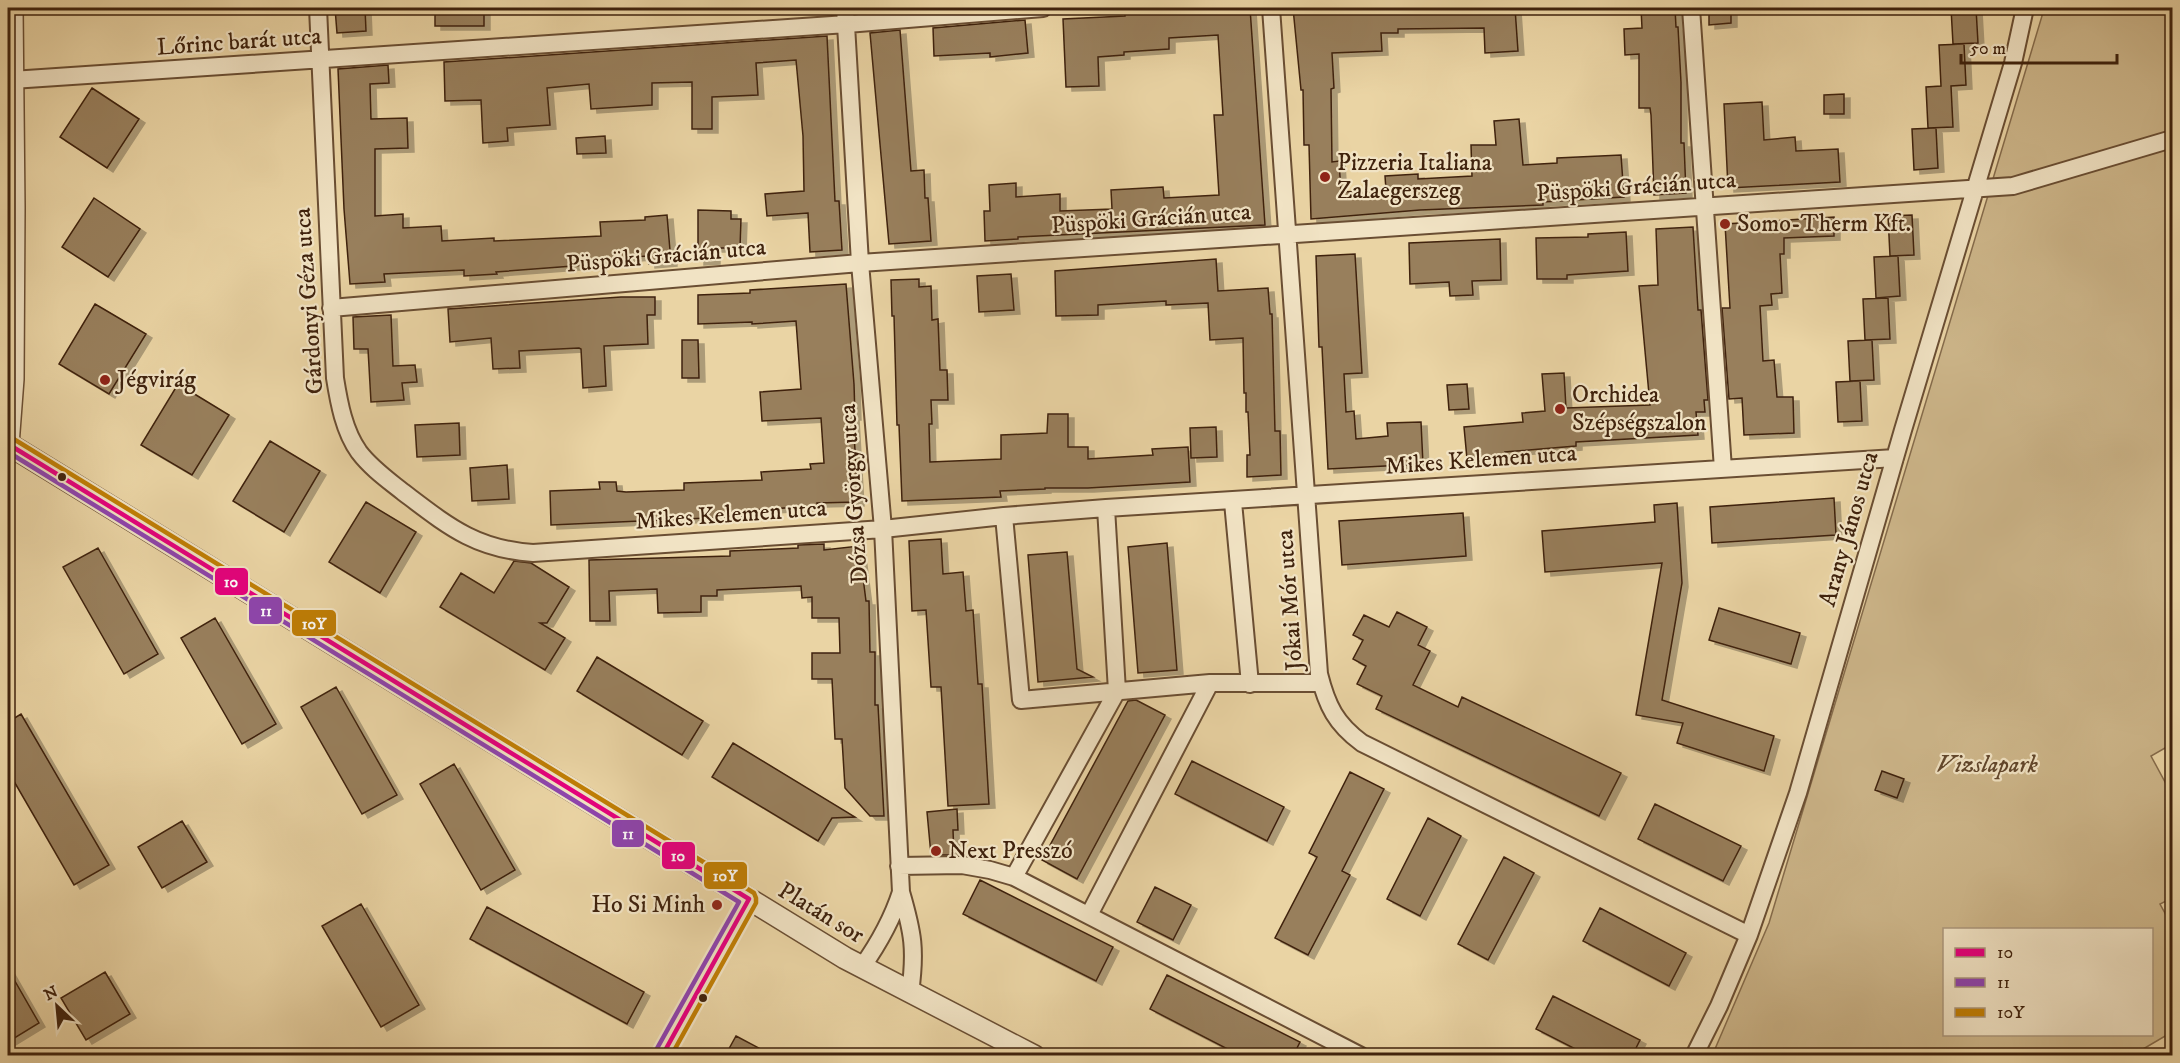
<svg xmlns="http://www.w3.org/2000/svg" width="2180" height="1063" font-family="'IM FELL DW Pica',serif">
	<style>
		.green { fill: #cdb68a; stroke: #866c4c; stroke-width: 1.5; fill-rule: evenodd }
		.building { fill: #987f5c; stroke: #3f220d; stroke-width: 1.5; filter: url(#shadow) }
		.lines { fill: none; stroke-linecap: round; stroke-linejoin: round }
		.minor-casing { stroke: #6a4e33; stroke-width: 20 }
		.tertiary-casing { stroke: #6a4e33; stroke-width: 24 }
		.minor { stroke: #f1e3c4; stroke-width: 16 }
		.tertiary { stroke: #f1e3c4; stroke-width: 21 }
		.bus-1-casing { stroke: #f1e3c4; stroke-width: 9 }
		.bus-2-casing { stroke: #f1e3c4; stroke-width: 9 }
		.bus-3-casing { stroke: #f1e3c4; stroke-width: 9 }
		.bus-1 { stroke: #e5007d; stroke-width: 4.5 }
		.bus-2 { stroke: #8e44ad; stroke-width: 4.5 }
		.bus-3 { stroke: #c07e04; stroke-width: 4.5 }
		.poi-dot { fill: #8f2418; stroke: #f1e3c4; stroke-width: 2 }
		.bus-dot { fill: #3f220d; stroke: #f1e3c4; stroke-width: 2 }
		.labels { text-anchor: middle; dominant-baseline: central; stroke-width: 4.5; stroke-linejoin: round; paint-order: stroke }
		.street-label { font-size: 24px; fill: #3f220d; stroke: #f1e3c4 }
		.poi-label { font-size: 24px; fill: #3f220d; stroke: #f1e3c4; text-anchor: start }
		.park-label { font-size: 24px; font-style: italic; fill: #62472c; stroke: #f1e3c4 }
		.line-badge { stroke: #f1e3c4; stroke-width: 2 }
		.badge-label { font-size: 16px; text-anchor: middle; font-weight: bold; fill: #fff }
	</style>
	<defs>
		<filter id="shadow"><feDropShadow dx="6" dy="4" stdDeviation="0" flood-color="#0004"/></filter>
	</defs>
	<rect width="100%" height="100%" fill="#ead4a4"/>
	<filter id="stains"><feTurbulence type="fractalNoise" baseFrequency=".00333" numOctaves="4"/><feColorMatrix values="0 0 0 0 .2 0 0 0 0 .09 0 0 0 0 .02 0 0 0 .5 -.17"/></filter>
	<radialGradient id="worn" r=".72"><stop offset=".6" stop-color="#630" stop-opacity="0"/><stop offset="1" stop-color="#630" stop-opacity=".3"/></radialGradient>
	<!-- green -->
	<path class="green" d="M2042,8h130v736l-21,12 21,39v103l-12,6 12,22v106l-39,23 -421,1 57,-133 273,-907zM1944,930h208v104h-208z"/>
	<!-- building -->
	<path class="building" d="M335,8h30l1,23 -29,2z
		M435,8h49v18h-49z
		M1167,8h83l15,217 -247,12v2l-33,2 -1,-30h6l-1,-26 27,-2v14l44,-3v17l52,-2 -1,-19 52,-3 1,11 55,-3 -5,-80h9l-5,-80 -49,3v11l-45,3v3l-26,2 1,29 -33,1 -3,-68 62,-3v-5z
		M1293,8h222l3,43 -33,2 -1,-25 -86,1v4h-17l1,18 -50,2 2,35 -3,1 1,73 7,-1 2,31 45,-2 -1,-14 33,-2v5l54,-3 -1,-31h25l-2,-24 25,-2 4,46 34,-2v-5l64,-3 3,42 -81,5v3l-123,5 -109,9 -2,-74h-5l-1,-55h-2z
		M1641,8h34l1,19h2l3,55v61h3l2,50 -32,2 -3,-80 -1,-7h-11v-54l-14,1 -1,-26 18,-1z
		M1709,8h22v15l-22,2z
		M1951,8h25l2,35 -25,1z
		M1025,20l3,33 -38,4v-4l-56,3 -1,-28z
		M900,30l11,141 13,-1 1,28h3l3,43 -42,3 -19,-211z
		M827,36l8,165h4l3,49 -32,2 -2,-39 -41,3 -2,-22 39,-3 -1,-55 -7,-76 -40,3 2,32 -46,2v32h-20v-47l-40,1v22l-61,4 -2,-25 -42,4 3,37 -43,3 1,13 -25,2 -2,-43 -36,1 -1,-39z
		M1964,44l2,41 -15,1 2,41 -25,1 -2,-41 15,-1 -2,-41z
		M388,65l1,18 -19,1 1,35 36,-1 1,30 -33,1v67l28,-2v14l38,-2 1,15 52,-3v3l107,-5 -1,-14 45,-2v-3l22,-2 4,47 -22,2 -1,-8 -62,4v5l-90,7 1,2 -33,2v-6l-80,4 1,8 -35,2 -6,-75 -6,-140z
		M92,88l47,31 -32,49 -47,-31z
		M1844,94v20h-20v-19z
		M1762,102l2,38 31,-3 1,14 42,-2 2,33 -112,6 -4,-84z
		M1936,128l2,40 -24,2 -2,-41z
		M605,136l1,17 -29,1 -1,-16z
		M94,198l46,31 -32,48 -46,-30z
		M698,210l33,1v8h10l-1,29h-26v12l-16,1z
		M1912,215l2,40 -24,1 -2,-40z
		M1834,217v19l-50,2v16h-4l2,39 -11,1 1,11 -12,1 3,55 11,-1 3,37h16l1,36 -50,2 -2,-37 -13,1 -7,-91h8l-5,-84z
		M1693,227l5,83h3l7,90h-4l1,12h-9l2,23 -122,7v4l-71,6 1,4 -39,3 -3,-32 59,-5 -1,-9 23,-2 -3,-37 22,-1 2,35 84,-3 -11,-119 19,-1 -2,-56z
		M1626,232l2,39 -61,4v4h-30l-1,-41 52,-1v-3z
		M1500,239l1,41 -29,1 1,14 -23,1 -1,-14 -39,2 -1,-41z
		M1355,254l7,119 -18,1 2,38 8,-1 2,28 32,-3 -1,-13 34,-1 2,42 -95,5 -6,-122h-3l-3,-91z
		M1898,256l2,40 -24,2 -2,-41z
		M1216,259l2,32 50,-3 2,26h2l3,117h5l1,44 -34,2v-22h3l-2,-43h-2v-19h-2l-1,-55 -33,2 -2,-37 -42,2v-4l-68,4v10l-42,1 -1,-45z
		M1011,274l3,36 -35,2 -2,-36z
		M919,279v8l12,-1 1,34 6,-1 2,51h7l1,30h-17l1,24h-3l1,38 71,-3v-24l46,-2 1,-19h20v33h20v12l65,-4 -1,-6 36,-2 2,35 -102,6h-43v1l-45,2 1,6 -99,4 -3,-76h-2l-3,-109h-2l-1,-36z
		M846,284l8,100 1,32h-2l5,86 -41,1v3l-64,4v6l-202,9 -1,-34 50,-2 -1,-7h17l1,9 9,1 58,-2v-7l78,-3 -1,-8 50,-3 -1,-5 14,-1 -3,-45 -59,3 -2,-29 41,-3 -5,-68 -44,3v-2l-54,2v-29l52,-2v-3z
		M621,297h34v18h-8l1,29 -44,2 2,40 -23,2 -2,-39 -2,-1 -60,3 1,17 -27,1 -2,-31 -41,4 -2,-33z
		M1888,298l2,41 -25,1 -2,-41z
		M95,304l51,30 -37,60 -50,-30z
		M391,315l2,51 22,-1 2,17 -15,1 2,17 -33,2 -3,-53h-14l-1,-32z
		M682,340h16l1,38h-17z
		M1872,340l2,40 -24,1 -2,-40z
		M1860,381l2,40 -24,1 -2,-40z
		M178,384l51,31 -37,60 -51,-30z
		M1467,384l2,25 -20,1 -2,-25z
		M459,423l1,32 -43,2 -2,-32z
		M1216,427l1,30 -26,1 -1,-30z
		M270,441l50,30 -36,61 -51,-31z
		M507,465l2,34 -37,2 -2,-33z
		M1834,498l2,37 -124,8 -2,-36z
		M366,502l50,30 -36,61 -51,-31z
		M1677,503l5,80 -20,117 112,36 -10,35 -87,-28 6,-20 -47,-8 26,-152 -117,9 -3,-41 113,-9 -1,-17z
		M1463,513l3,43 -124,9 -3,-44z
		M941,539l2,35 20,-2 3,39 7,-1 5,74h4l7,120 -41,2 -7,-119h-10l-5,-77 -14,1 -3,-70z
		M1167,543l10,127 -39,3 -10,-126z
		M824,544v6l35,-4 7,55h3l1,51h5v53h3l6,111h-14l-25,-28 -3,-49h-7l-3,-60h-20v-26h28l-1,-35h-27v-21l-10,1 -1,-12 -84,4v6h-16v16l-43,1 -1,-24 -48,2 1,30h-20l-1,-61 141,-4v-5l68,-3v-3z
		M98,548l60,106 -34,20 -61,-107z
		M1067,552l10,117 16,8 -55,5 -10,-127z
		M514,561l17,2 38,24 -22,36h-7l25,15 -20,32 -105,-63 21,-34 33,20z
		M1719,608l81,25 -9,31 -82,-24z
		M1397,612l30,15 -9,18 12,6 -17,34 45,22 4,-10 159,76 -22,43 -223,-107 6,-13 -25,-12 9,-18 -13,-7 10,-19 -10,-5 11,-20 25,12z
		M215,618l61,106 -34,20 -61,-106z
		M597,657l106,64 -21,34 -105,-64z
		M336,687l61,108 -35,19 -61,-107z
		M1136,700l29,15 -88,164 -35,-19 86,-159z
		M21,714l88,151 -35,20 -66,-114v-49z
		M733,743l122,74 -23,1 -14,23 -106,-64z
		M1192,761l92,46 -17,34 -92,-47z
		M454,764l61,106 -34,20 -61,-106z
		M1882,771l22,8 -7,19 -22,-8z
		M1350,772l34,17 -42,82 8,4 -42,80 -33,-17 42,-81 -8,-4z
		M1655,804l86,42 -18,35 -85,-42z
		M957,809l1,21h-5l1,25h-23l-4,-43z
		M1428,818l33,18 -41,80 -33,-17z
		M182,821l25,41 -45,26 -24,-41z
		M1504,857l30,16 -46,87 -30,-16z
		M980,880l133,67 -17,34 -133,-67z
		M1155,887l36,18 -18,35 -36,-18z
		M361,904l58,101 -38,22 -59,-101z
		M487,907l157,85 -17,32 -157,-85z
		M1600,908l86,45 -17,33 -86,-45z
		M8,969l31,54 -31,19z
		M105,972l25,42 -44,26 -25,-42z
		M1167,975l133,67 -7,14h-52l-91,-47z
		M1553,996l87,44 -8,16h-43l-53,-27z
		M736,1036l38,20h-49z"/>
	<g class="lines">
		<defs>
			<path id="minor" d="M318,8l17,370c4,25 9,53 24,74 12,16 29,28 44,40 45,34 72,57 130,61l350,-24 121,-13 102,-8 789,-50
				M845,8l15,255 23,266 18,363c-9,28 -22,51 -39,75
				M1271,8l48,666c8,32 17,50 43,69l387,192
				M1691,8l32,461
				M12,80l835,-56 196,-16
				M331,308l529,-45 1153,-77 159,-47
				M1233,502l17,182
				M1004,516l17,184 189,-17 -121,232
				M1210,683h111
				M899,866l63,-1 28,5 24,7 347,179
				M1014,877l103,-186 -11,-183
				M901,892c12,41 15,58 9,101
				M662,1056l87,-157
				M1694,1056l25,-50 30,-71 49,-142 105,-363 110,-367 12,-55"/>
			<path id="tertiary" d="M8,444l837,514 189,98
				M8,445l5,-66 1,-171 -2,-200"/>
		</defs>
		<!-- minor casing -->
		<use href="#minor" class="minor-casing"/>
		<!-- tertiary casing -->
		<use href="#tertiary" class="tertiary-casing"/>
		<!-- minor -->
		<use href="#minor" class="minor"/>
		<!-- tertiary -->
		<use href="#tertiary" class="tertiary"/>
		<defs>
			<path id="bus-1" d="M8,444l741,455 -87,157"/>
			<path id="bus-2" d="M8,452l731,450 -84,150"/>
			<path id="bus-3" d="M12,438l742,455 2,5v5l-85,153"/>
		</defs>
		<!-- bus-1 casing -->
		<use href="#bus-1" class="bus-1-casing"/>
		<!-- bus-2 casing -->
		<use href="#bus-2" class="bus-2-casing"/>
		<!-- bus-3 casing -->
		<use href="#bus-3" class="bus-3-casing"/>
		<!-- bus-1 -->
		<use href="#bus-1" class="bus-1"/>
		<!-- bus-2 -->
		<use href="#bus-2" class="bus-2"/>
		<!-- bus-3 -->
		<use href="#bus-3" class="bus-3"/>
	</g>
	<!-- markers -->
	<g class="poi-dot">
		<circle cx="1325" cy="177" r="6"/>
		<circle cx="1725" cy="224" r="6"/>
		<circle cx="105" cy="380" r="6"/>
		<circle cx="1560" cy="409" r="6"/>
		<circle cx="936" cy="851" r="6"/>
		<circle cx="717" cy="905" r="6"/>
	</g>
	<g class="bus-dot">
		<circle cx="62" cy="477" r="5"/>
		<circle cx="703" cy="998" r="5"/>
	</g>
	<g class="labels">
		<!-- street labels -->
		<g class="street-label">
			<text transform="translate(239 42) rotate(-4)">Lőrinc barát utca</text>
			<text transform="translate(1636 187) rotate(-4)">Püspöki Grácián utca</text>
			<text transform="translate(1151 219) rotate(-4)">Püspöki Grácián utca</text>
			<text transform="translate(666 256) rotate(-5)">Püspöki Grácián utca</text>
			<text transform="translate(309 301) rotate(-94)">Gárdonyi Géza utca</text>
			<text transform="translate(1481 460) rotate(-4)">Mikes Kelemen utca</text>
			<text transform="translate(854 494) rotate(-94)">Dózsa György utca</text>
			<text transform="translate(731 515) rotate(-4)">Mikes Kelemen utca</text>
			<text transform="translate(1849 529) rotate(-74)">Arany János utca</text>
			<text transform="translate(1290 600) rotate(-94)">Jókai Mór utca</text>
			<text transform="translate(821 913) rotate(31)">Platán sor</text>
		</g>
		<!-- poi labels -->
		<g class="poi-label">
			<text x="1337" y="163">Pizzeria Italiana<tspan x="1337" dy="28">Zalaegerszeg</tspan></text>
			<text x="1737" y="224">Somo-Therm Kft.</text>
			<text x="117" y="380">Jégvirág</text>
			<text x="1572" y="395">Orchidea<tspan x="1572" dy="28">Szépségszalon</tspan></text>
			<text x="948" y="851">Next Presszó</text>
			<text x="705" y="905" text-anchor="end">Ho Si Minh</text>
		</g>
		<!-- park labels -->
		<g class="park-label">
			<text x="1987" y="765">Vizslapark</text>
		</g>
	</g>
	<g class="line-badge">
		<rect x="214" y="567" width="35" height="29" rx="6" fill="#e5007d"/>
		<rect x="248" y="596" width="35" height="29" rx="6" fill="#8e44ad"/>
		<rect x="291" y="609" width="46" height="28" rx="6" fill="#c07e04"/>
		<rect x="611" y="819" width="34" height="29" rx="6" fill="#8e44ad"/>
		<rect x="661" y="841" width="35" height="29" rx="6" fill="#e5007d"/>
		<rect x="703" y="861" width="45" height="29" rx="6" fill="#c07e04"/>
	</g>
	<g class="badge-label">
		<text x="231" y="587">10</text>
		<text x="266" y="616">11</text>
		<text x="314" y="629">10Y</text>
		<text x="628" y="839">11</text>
		<text x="678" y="861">10</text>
		<text x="725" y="881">10Y</text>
	</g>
	<!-- margin -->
	<rect width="2180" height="1063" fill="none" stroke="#ead4a4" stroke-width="30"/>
	<rect x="9" y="9" width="2162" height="1045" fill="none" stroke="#3f220d" stroke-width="3"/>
	<rect x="15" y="15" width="2150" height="1033" fill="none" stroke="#3f220d" stroke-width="1.5"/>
	<!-- legend -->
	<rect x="1943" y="928" width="210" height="108" fill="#f1e3c4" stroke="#aa967b" stroke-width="1.5"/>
	<rect x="1955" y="948" width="30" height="9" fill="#e5007d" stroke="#aa967b" stroke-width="1.5"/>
	<text x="1997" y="958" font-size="18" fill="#3f220d">10</text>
	<rect x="1955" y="978" width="30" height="9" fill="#8e44ad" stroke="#aa967b" stroke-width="1.5"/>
	<text x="1997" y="988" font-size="18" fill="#3f220d">11</text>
	<rect x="1955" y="1008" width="30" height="9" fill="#c07e04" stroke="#aa967b" stroke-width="1.5"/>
	<text x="1997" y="1018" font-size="18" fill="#3f220d">10Y</text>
	<!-- north arrow -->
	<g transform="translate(57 1006) rotate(334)" stroke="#f1e3c4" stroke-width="4.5" paint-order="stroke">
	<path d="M0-4.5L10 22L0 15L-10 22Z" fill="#3f220d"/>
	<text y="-9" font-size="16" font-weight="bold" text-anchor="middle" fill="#3f220d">N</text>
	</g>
	<!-- scale -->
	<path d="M1961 54v9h156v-9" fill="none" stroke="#3f220d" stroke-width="3"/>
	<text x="1970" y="54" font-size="18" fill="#3f220d" stroke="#f1e3c4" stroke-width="4.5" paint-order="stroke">50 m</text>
	<rect width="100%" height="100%" filter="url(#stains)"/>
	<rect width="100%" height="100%" fill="url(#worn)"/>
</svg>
